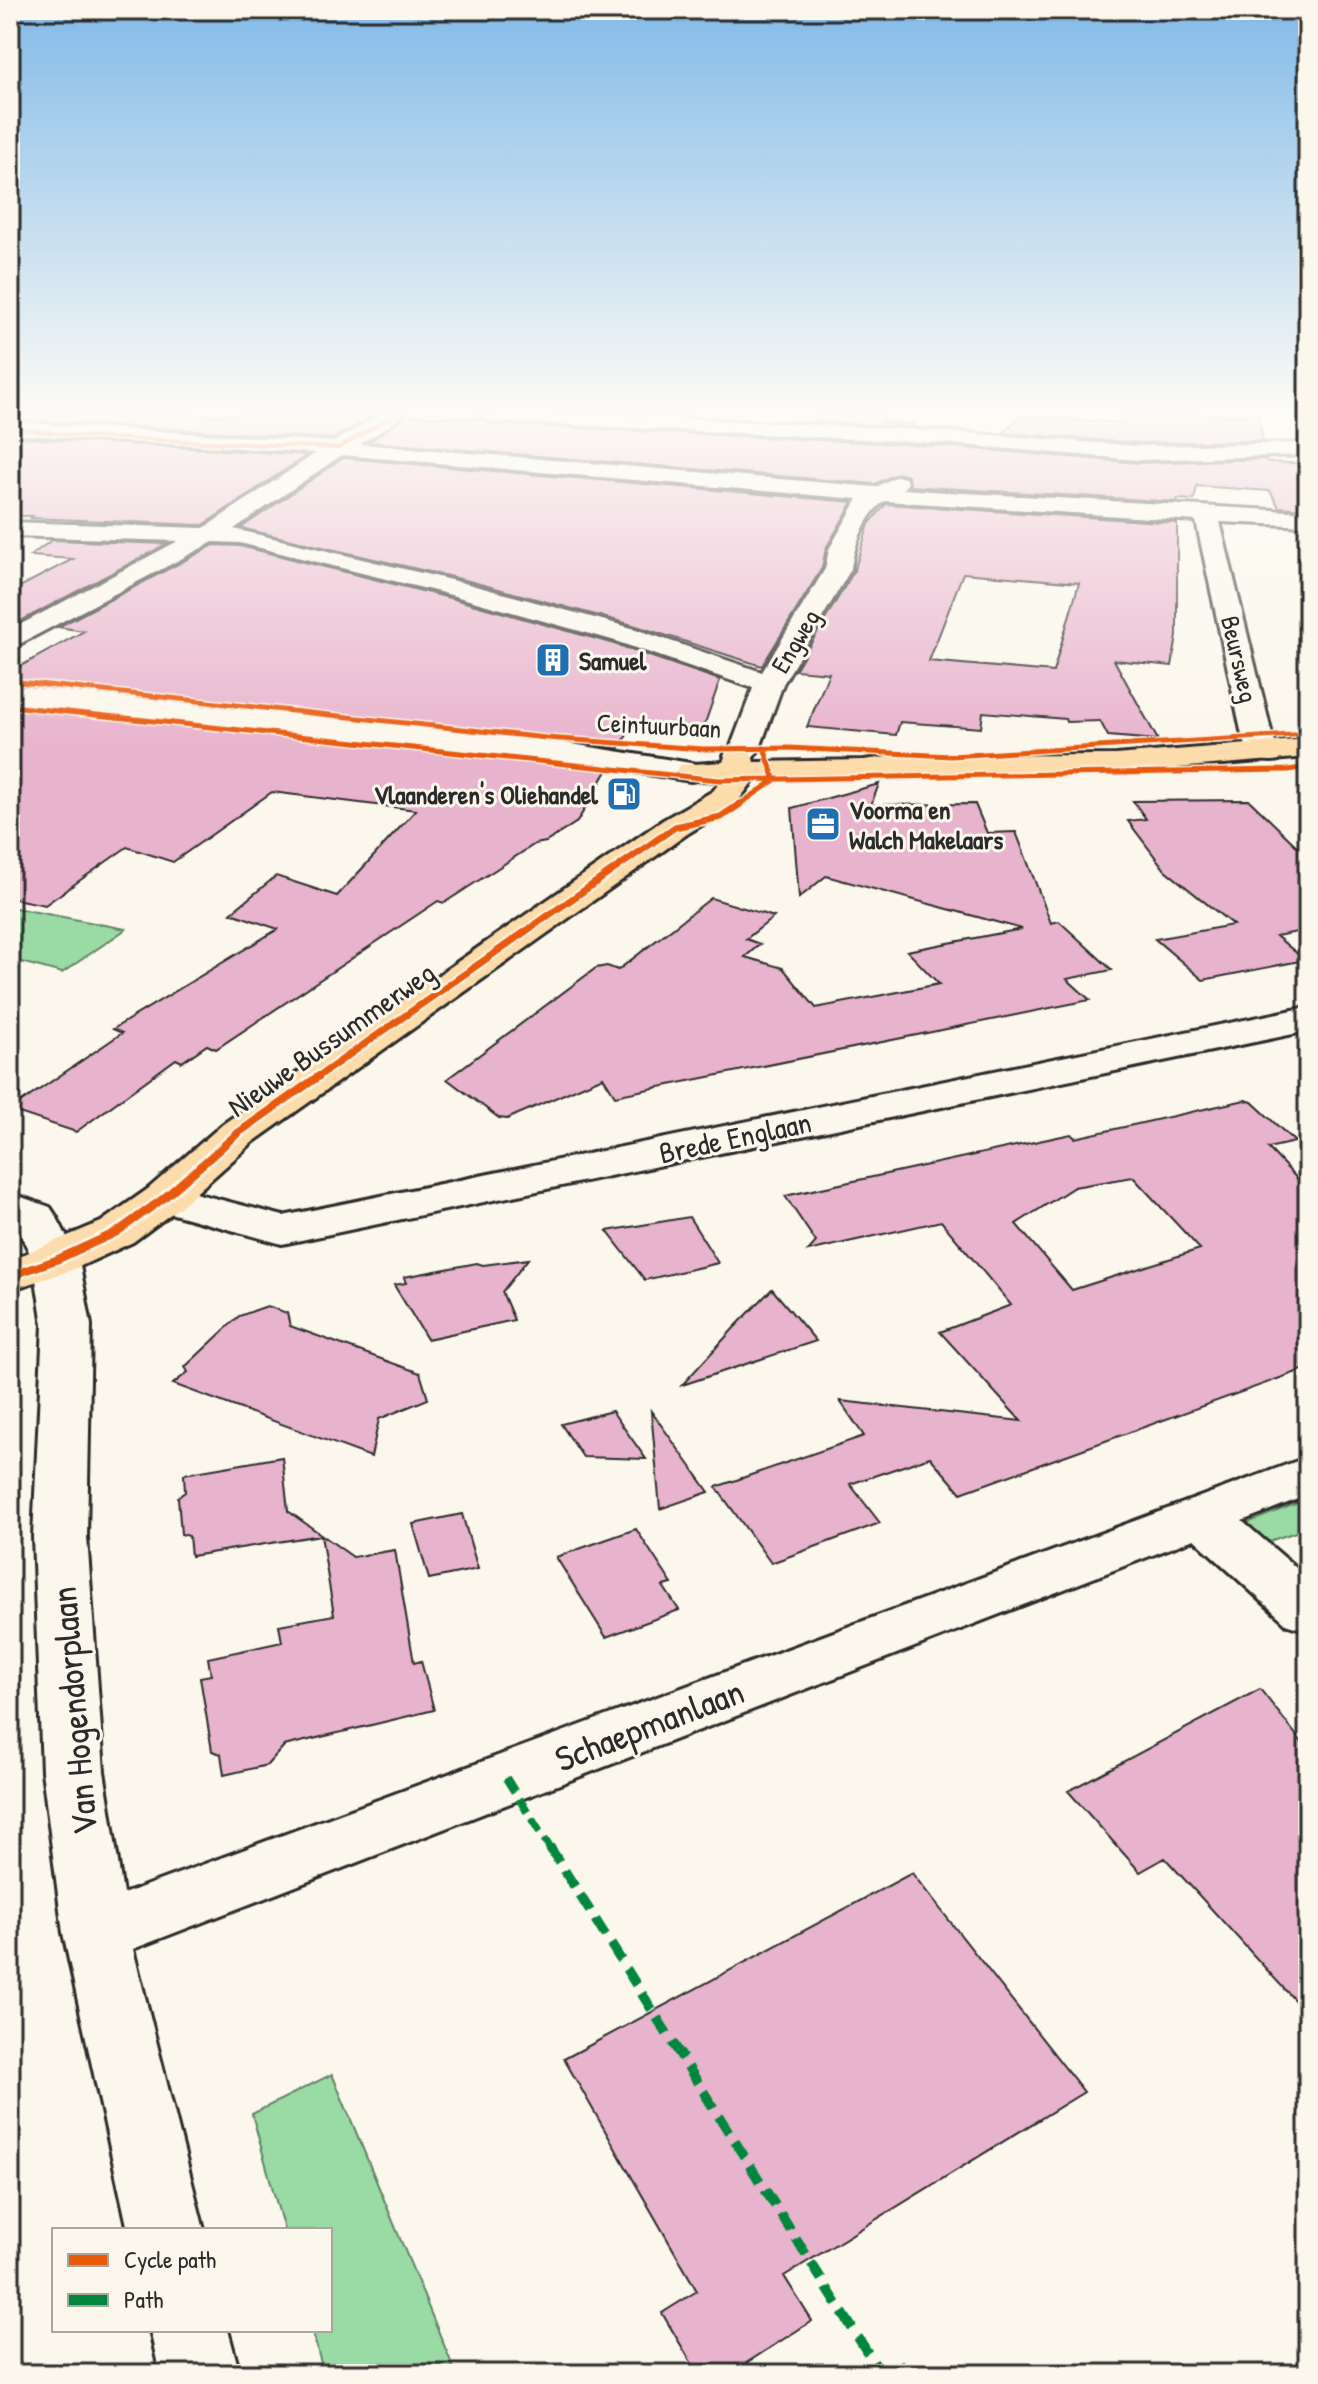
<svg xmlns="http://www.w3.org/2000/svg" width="1318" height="2384" font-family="'Patrick Hand',sans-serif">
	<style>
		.green { fill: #9adba5; stroke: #628368; stroke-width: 2 }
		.building { fill: #e8b3cd; stroke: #2b2b2b; stroke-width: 2; fill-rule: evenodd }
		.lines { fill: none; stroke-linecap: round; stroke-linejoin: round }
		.minor-casing { stroke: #2b2b2b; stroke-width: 6 }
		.major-casing { stroke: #2b2b2b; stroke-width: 6 }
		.minor { fill: #fbf7ec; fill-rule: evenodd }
		.major { fill: #fddcac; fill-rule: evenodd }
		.quiet-far1 { stroke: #00873e; stroke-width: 8; stroke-dasharray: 16 8; stroke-linecap: butt }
		.quiet { stroke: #00873e; stroke-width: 10; stroke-dasharray: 19 10; stroke-linecap: butt }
		.cycleway-far3-casing { stroke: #fbf7ec; stroke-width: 7 }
		.cycleway-far2-casing { stroke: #fbf7ec; stroke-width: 8 }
		.cycleway-far1-casing { stroke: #fbf7ec; stroke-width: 11 }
		.cycleway-casing { stroke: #fbf7ec; stroke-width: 13 }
		.cycleway-far3 { stroke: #e8590c; stroke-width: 4 }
		.cycleway-far2 { stroke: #e8590c; stroke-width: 5 }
		.cycleway-far1 { stroke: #e8590c; stroke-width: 7 }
		.cycleway { stroke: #e8590c; stroke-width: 8 }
		.labels { text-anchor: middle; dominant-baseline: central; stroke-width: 6; stroke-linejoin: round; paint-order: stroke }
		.far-street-label { font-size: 26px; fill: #2b2b2b; stroke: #fbf7ec }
		.far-poi-label { font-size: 26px; font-weight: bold; fill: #2b2b2b; stroke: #fbf7ec; text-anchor: start }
		.street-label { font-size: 30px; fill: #2b2b2b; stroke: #fbf7ec }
		.near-street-label { font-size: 36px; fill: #2b2b2b; stroke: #fbf7ec }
	</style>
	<rect width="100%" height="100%" fill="#fbf7ec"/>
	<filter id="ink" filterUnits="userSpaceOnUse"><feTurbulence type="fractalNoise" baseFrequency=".0125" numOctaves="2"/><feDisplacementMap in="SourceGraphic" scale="16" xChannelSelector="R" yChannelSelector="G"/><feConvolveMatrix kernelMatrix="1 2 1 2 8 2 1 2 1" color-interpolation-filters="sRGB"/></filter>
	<g filter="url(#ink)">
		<!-- green -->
		<path class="green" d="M10,907l116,22 -64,44 -52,-14z
			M1308,1499v29l-42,14 -19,-19z
			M332,2074l124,300h-132l-12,-44h18v-100h-46l-32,-116z"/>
		<!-- building -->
		<path class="building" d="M10,415h364l-42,24 -322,-20z
			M408,415l75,4 8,5 448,22 199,17 128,-4 1,3 41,2v45l-29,-2 -9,-16 -73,-5 -3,14 -17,-1v3l-268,-16 -1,-10 -10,-3 -23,11 -506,-42z
			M818,415h68l-5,7 34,2 -1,3 -101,-5z
			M1124,415h134l5,26 -125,2 -135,-10 18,-17 102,7z
			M10,437l297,18 -104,70 -172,-7 2,-2h-23z
			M343,458l510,44 -27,46 -4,20 -60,98 -129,-41 -164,-44 -228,-53z
			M886,504l291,19v113l-5,30 -58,-6 44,80 -50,-4 -8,-15 -34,1 -1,-3 -82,-7 -2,16 -81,-6 -4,13 -89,-8 22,-54 -34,-3 59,-99 15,-47zM963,573l116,10 -26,89 -124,-11z
			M52,540l115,4 -146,77 -11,-2v-27l63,-33 -43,-3z
			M214,545l26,1 210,52 161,45 109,37 -17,49 -70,-5 -14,25 -54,-9 -555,-58v-10l74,-41 -26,-4z
			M10,706l555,58 42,7 -30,51 -31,20 -11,2 -91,59 -6,-2 -222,148 -9,-4 -25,17 -6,-3 -100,73 -66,-22 112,-77 -9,-4 165,-100 -47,-16 45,-37 61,20 79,-86 -144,-18 -99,70 -46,-15 -82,58 -35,-7z
			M879,784l-8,21 104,-1 12,29 29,-1 35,91 8,-2 53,49 -45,9 23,21 -475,96 -12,-19 -96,42 -8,-1 -52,-39 149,-111 11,-2 11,4 93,-72 63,19 -28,22 14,5 -15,13 38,11 33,40 123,-24 -32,-33 115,-22 -196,-53 -27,22 -7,-90z
			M1249,800l59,57v73l-32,6 29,24 -102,20 -48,-41 78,-14 -68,-55 -37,-49 18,-2 -13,-18z
			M1245,1100l7,2 43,40 -27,6 40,42v178l-347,125 -31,-36 -80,27 30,39 -109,40 -55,-76 148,-51 -24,-35 181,20 -81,-89 71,-27 -70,-84 -133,30 8,-9 -31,-46 286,-62 4,4zM1133,1177l67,72 -128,41 -56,-66 58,-37z
			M689,1217l29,46 -73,17 -38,-49z
			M528,1259l-26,33 12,28 -87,19 -33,-54 12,-2 -2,-6 73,-14 6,2z
			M772,1289l44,52 -134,44 52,-57z
			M267,1306l20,7 3,13 130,47 8,26 -49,20 -8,38 -198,-73 15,-12 -3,-5 54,-51z
			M612,1411l34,48 -63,-2 -22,-33z
			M651,1411l58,81 -49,17z
			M282,1457l6,54 65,46 42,-7 19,113 7,-2 13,49 -150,36 -17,19 -43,10 -3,-21 -9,-3 -12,-74 11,-2 -3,-17 74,-16 -3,-17 55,-10 -13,-80 -130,21 -2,-20 -8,-2 -3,-37 7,-5 -1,-18z
			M462,1514l16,55 -49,10 -16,-55z
			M636,1529l36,55 -9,2 16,24 -73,27 -50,-80z
			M1260,1689l48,61v265l-143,-157 -25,14 -72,-81z
			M912,1873l172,219 -300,184 28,45 -83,53h-31l-36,-61 35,-22 -133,-232z"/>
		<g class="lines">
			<defs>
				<path id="minor" d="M380,415h25l-45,29 516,43 21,-11 8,2 3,5 -5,6 43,3 362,20v14l-88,-4 53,217 10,14 -4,7c-20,4 -26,-5 -36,-20l-47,-219 -311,-20c-20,13 -31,46 -34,68l-68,115 -23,64 -10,14 -11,2 -11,-2 -4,-7 7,-9 22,-58 -141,-48 -161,-45 -211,-52 -27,-1 -203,107v-19l168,-89 -168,-5v-14l194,6 112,-75 -306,-19v-12l323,20zM342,455l516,44 -29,50 -4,20 -63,103 -130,-44 -164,-44 -234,-55z
					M481,415h133l325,16 199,15 170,-3v12l-170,5 -199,-17 -448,-22z
					M10,685l555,58 126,20 11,2 5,7 -5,7 -11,2 -126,-20 -555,-58z
					M1308,1007v24l-1026,213 -134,-37 -6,-9 6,-9 16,-4 119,31z
					M10,1193l40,14 6,9 23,44 12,65 -4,212 17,234 19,123 1185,-437v38l-66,26 66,57v53l-20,-6 -94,-86 -1061,410 71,281h-76l-65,-297 -21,-162 -9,-234 10,-212 -10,-65 -17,-36 -6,-2z
					M150,2330h78l12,44h-80z"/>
				<path id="major" d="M1308,739v18l-192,16 -223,1 -29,4 -110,2 -19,25 -48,29 -434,308 -73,65 -47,35 -61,28 -62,20v-30l91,-38 47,-33 75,-65 440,-304 50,-29 8,-10 -41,-2 -5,-7 5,-7 43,-3 5,-14 11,-2 11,2 4,14 110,-2 29,-4 223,-1z"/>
			</defs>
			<!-- minor casing -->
			<use href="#minor" class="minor-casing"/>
			<!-- major casing -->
			<use href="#major" class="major-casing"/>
			<!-- minor -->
			<use href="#minor" class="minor"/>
			<!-- major -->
			<use href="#major" class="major"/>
			<!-- quiet-far1 -->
			<path class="quiet-far1" d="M506,1778l44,70"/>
			<!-- quiet -->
			<path class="quiet" d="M549,1846l332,528
				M889,2374l16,-10"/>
			<defs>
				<path id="cycleway-far3" d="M10,428l80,9 248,11 57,-33"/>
				<path id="cycleway-far2" d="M10,681l537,57 156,11 86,-1 162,8 357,-22
					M10,706l709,74 569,-10 20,-3
					M737,806l38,-26 -11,-32"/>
				<path id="cycleway-far1" d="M316,1078l359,-251 46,-10 19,-13"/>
				<path id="cycleway" d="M10,1276l46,-16 61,-28 47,-34 74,-65 81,-57"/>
			</defs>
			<!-- cycleway-far3 casing -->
			<use href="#cycleway-far3" class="cycleway-far3-casing"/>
			<!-- cycleway-far2 casing -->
			<use href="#cycleway-far2" class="cycleway-far2-casing"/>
			<!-- cycleway-far1 casing -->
			<use href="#cycleway-far1" class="cycleway-far1-casing"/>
			<!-- cycleway casing -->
			<use href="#cycleway" class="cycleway-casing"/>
			<!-- cycleway-far3 -->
			<use href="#cycleway-far3" class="cycleway-far3"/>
			<!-- cycleway-far2 -->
			<use href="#cycleway-far2" class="cycleway-far2"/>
			<!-- cycleway-far1 -->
			<use href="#cycleway-far1" class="cycleway-far1"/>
			<!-- cycleway -->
			<use href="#cycleway" class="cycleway"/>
		</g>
	</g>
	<!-- sky -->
	<linearGradient id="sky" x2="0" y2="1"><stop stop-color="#82bae8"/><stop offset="0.55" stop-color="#fdfbf6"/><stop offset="1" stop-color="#fdfbf6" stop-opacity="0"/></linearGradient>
	<rect width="1318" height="749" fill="url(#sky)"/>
	<!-- icons -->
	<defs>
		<symbol id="building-square" viewBox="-11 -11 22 22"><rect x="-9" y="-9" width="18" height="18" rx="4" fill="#1f6fb2" stroke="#fbf7ec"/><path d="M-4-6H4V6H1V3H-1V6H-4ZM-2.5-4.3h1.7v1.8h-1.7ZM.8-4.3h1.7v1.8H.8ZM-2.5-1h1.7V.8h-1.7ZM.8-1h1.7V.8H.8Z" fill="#fff"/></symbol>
		<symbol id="fuel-square" viewBox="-11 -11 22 22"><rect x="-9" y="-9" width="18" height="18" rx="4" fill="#1f6fb2" stroke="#fbf7ec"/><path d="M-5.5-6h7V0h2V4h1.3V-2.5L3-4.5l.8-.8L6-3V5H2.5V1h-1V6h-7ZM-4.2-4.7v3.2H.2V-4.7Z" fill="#fff"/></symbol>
		<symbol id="office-square" viewBox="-11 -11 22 22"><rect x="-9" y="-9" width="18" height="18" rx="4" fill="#1f6fb2" stroke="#fbf7ec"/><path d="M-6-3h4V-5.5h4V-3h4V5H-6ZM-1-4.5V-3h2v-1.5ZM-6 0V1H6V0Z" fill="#fff"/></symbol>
	</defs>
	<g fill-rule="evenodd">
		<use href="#building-square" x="533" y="640" width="40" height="40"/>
		<use href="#fuel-square" x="604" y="774" width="40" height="40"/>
		<use href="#office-square" x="803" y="804" width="40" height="40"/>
	</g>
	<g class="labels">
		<!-- far-street labels -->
		<g class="far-street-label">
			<text transform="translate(795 641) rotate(-59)">Engweg</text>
			<text transform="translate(1240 659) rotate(77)">Beursweg</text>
			<text transform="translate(659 725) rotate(3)">Ceintuurbaan</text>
		</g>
		<!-- far-poi labels -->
		<g class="far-poi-label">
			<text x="579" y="660">Samuel</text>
			<text x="598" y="794" text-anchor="end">Vlaanderen's Oliehandel</text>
			<text x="849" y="809">Voorma en<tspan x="849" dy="30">Walch Makelaars</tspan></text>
		</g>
		<!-- street labels -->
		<g class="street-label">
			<text transform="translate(331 1039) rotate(-35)">Nieuwe Bussummerweg</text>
			<text transform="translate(735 1137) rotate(-12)">Brede Englaan</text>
		</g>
		<!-- near-street labels -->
		<g class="near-street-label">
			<text transform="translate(73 1711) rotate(-95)">Van Hogendorplaan</text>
			<text transform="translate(649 1724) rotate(-21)">Schaepmanlaan</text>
		</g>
	</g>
	<!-- margin -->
	<rect width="1318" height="2384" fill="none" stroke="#fbf7ec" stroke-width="40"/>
	<rect x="20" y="20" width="1278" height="2344" fill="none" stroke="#2b2b2b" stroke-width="3" filter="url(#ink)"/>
	<!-- legend -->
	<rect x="52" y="2228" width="280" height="104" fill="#fbf7ec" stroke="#a8a59f" stroke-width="2"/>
	<rect x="68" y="2254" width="40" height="12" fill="#e8590c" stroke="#a8a59f" stroke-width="2"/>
	<text x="124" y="2268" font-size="24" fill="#2b2b2b">Cycle path</text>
	<rect x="68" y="2294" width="40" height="12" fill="#00873e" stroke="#a8a59f" stroke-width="2"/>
	<text x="124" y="2308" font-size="24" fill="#2b2b2b">Path</text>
</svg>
